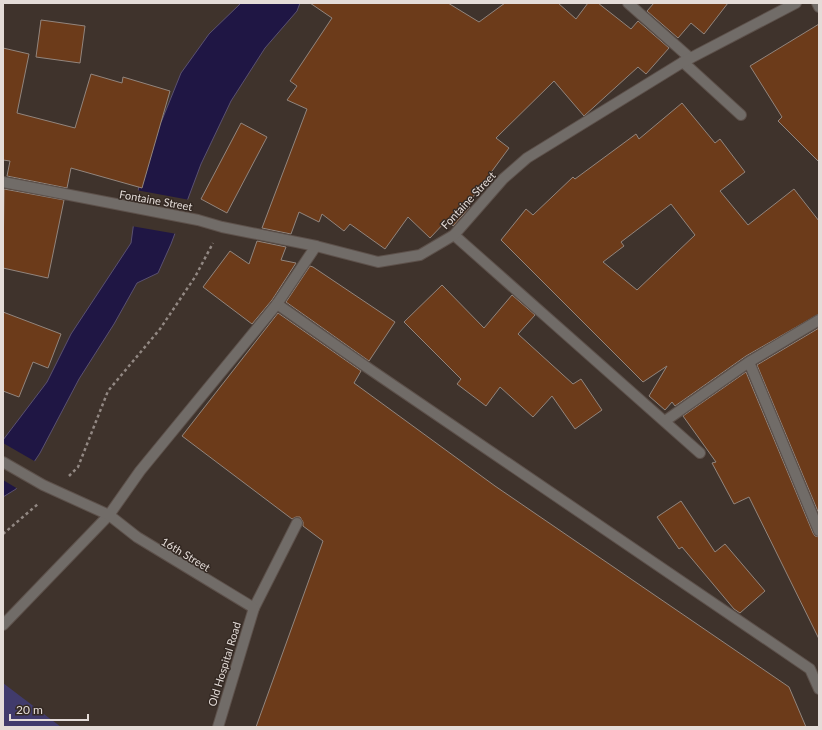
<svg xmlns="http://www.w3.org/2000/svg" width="822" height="730" font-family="Lato,sans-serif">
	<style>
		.green { fill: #413b6c }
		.water { fill: #1f1644; stroke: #5a5170 }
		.pier { fill: #3f332c }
		.building { fill: #6c3b1a; stroke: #92857d; fill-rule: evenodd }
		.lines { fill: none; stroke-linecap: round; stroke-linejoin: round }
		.service-casing { stroke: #5d514b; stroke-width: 12 }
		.minor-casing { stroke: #5d514b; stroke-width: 12 }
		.tertiary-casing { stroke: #5d514b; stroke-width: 12 }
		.path { stroke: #928883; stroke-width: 2.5; stroke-dasharray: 3 3; stroke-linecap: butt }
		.service { stroke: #716c68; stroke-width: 10 }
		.minor { stroke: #716c68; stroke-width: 10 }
		.tertiary { stroke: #716c68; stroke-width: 10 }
		.labels { text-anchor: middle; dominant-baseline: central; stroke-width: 3; stroke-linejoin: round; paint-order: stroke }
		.street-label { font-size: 11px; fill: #e4dcd8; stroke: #342923 }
	</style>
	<rect width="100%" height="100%" fill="#3f332c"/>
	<!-- green -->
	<path class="green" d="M3,683l58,44h-58z"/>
	<!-- water -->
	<path class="water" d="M241,3h59l-3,8 -32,37 -34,53 -30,63 -30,80 -13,29 -21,10 -23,41 -35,55 -39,74 -24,36 -13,8v-57l44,-58 24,-48 60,-91 12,-88 19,-35 19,-47 28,-39z"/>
	<!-- pier -->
	<path class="pier" d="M136,190l54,10 -13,34 -46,-8z
		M3,443l33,19 -18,27 -15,-9z"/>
	<!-- building -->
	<path class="building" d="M310,3h138l31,19 26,-19h53l18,16 12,-16h10l33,26 7,-8 31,27 -23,26 -8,-7 -54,49 -30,-35 -58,57 13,10 -42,57 3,2 -17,19 -6,-6 -17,18 -22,-21 -23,32 -35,-25 -6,7 -22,-17 -3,8 -20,-10 -8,22 -29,-6 45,-119 -20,-9 10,-14 -7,-5 42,-63z
		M654,3h74l-24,31 -13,-11 -13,15 -31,-27z
		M41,20l44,6 -5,37 -44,-6z
		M819,24v138l-41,-41 4,-4 -32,-51z
		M3,48l26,6 -12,59 58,15 16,-54 31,9 1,-6 47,14 -28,97 -71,-20 -4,20 -60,-12 3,-15 -7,-1z
		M682,103l33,40 5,-4 25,33 -25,19 28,34 46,-36 25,32v93l-73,42 -71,50 -3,-4 -7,8 -16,-14 18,-30 -24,16 -142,-142 25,-31 7,6 40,-38 2,2 61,-45 3,5zM671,204l24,31 -58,55 -34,-28 21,-16 -3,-4z
		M241,123l26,14 -40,76 -26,-14z
		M4,189l60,11 -16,78 -45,-10z
		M257,241l29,6 -5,13 15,3 -24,37 -20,24 -49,-37 27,-36 19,13z
		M310,266l3,1 82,55 -26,39 -83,-59z
		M442,285l42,43 28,-33 23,20 -17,19 55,50 8,-5 21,31 -27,19 -23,-33 -19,21 -33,-30 -14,19 -29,-22 4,-5 -57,-57z
		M3,312l58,22 -13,34 -15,-6 -14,35 -16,-6z
		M278,313l83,58 -7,12 141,103 294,201 17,40h-550l67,-186 -20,-15v-4l-3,-5h-4l-4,2 -110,-83z
		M819,328v186l-62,-149z
		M746,372l67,161 2,3 4,1v102l-70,-142 -15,7 -22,-41 4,-1 -33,-46z
		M681,501l34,51 10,-8 40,47 -25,22 -6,-4 -52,-62 -3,2 -22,-32z"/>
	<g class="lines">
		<defs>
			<path id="service" d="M817,3l2,4
				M683,62l58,53
				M277,304l91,64 442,301 9,20
				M254,608l43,-85
				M3,625l106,-110"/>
			<path id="minor" d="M628,3l62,55
				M454,235l246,218
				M749,362l70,169
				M665,421l84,-59 70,-42
				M3,462l40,23 66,30 28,22 117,71 -36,119
				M109,515l31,-44 137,-167 39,-58"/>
			<path id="tertiary" d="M3,182l195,38 24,7 94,19 62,16 42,-7 34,-20 49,-56 24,-21 156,-96 113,-59"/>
		</defs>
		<!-- service casing -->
		<use href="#service" class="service-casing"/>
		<!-- minor casing -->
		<use href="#minor" class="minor-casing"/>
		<!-- tertiary casing -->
		<use href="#tertiary" class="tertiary-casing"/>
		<!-- path -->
		<path class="path" d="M69,476l9,-9 30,-76 52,-62 35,-52 18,-34
			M3,534l35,-30"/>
		<!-- service -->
		<use href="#service" class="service"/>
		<!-- minor -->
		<use href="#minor" class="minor"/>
		<!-- tertiary -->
		<use href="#tertiary" class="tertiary"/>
	</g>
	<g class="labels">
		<!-- street labels -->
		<g class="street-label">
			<text transform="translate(156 200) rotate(10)">Fontaine Street</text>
			<text transform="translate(468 200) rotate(-47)">Fontaine Street</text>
			<text transform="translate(186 554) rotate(31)">16th Street</text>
			<text transform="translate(224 664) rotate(-73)">Old Hospital Road</text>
		</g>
	</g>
	<!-- border -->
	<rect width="822" height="730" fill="none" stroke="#e4dcd8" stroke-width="8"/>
	<!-- scale -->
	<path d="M10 714v6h78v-6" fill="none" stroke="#e4dcd8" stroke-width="2"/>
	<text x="16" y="714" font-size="12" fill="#e4dcd8" stroke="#342923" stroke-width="3" paint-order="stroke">20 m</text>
</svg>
